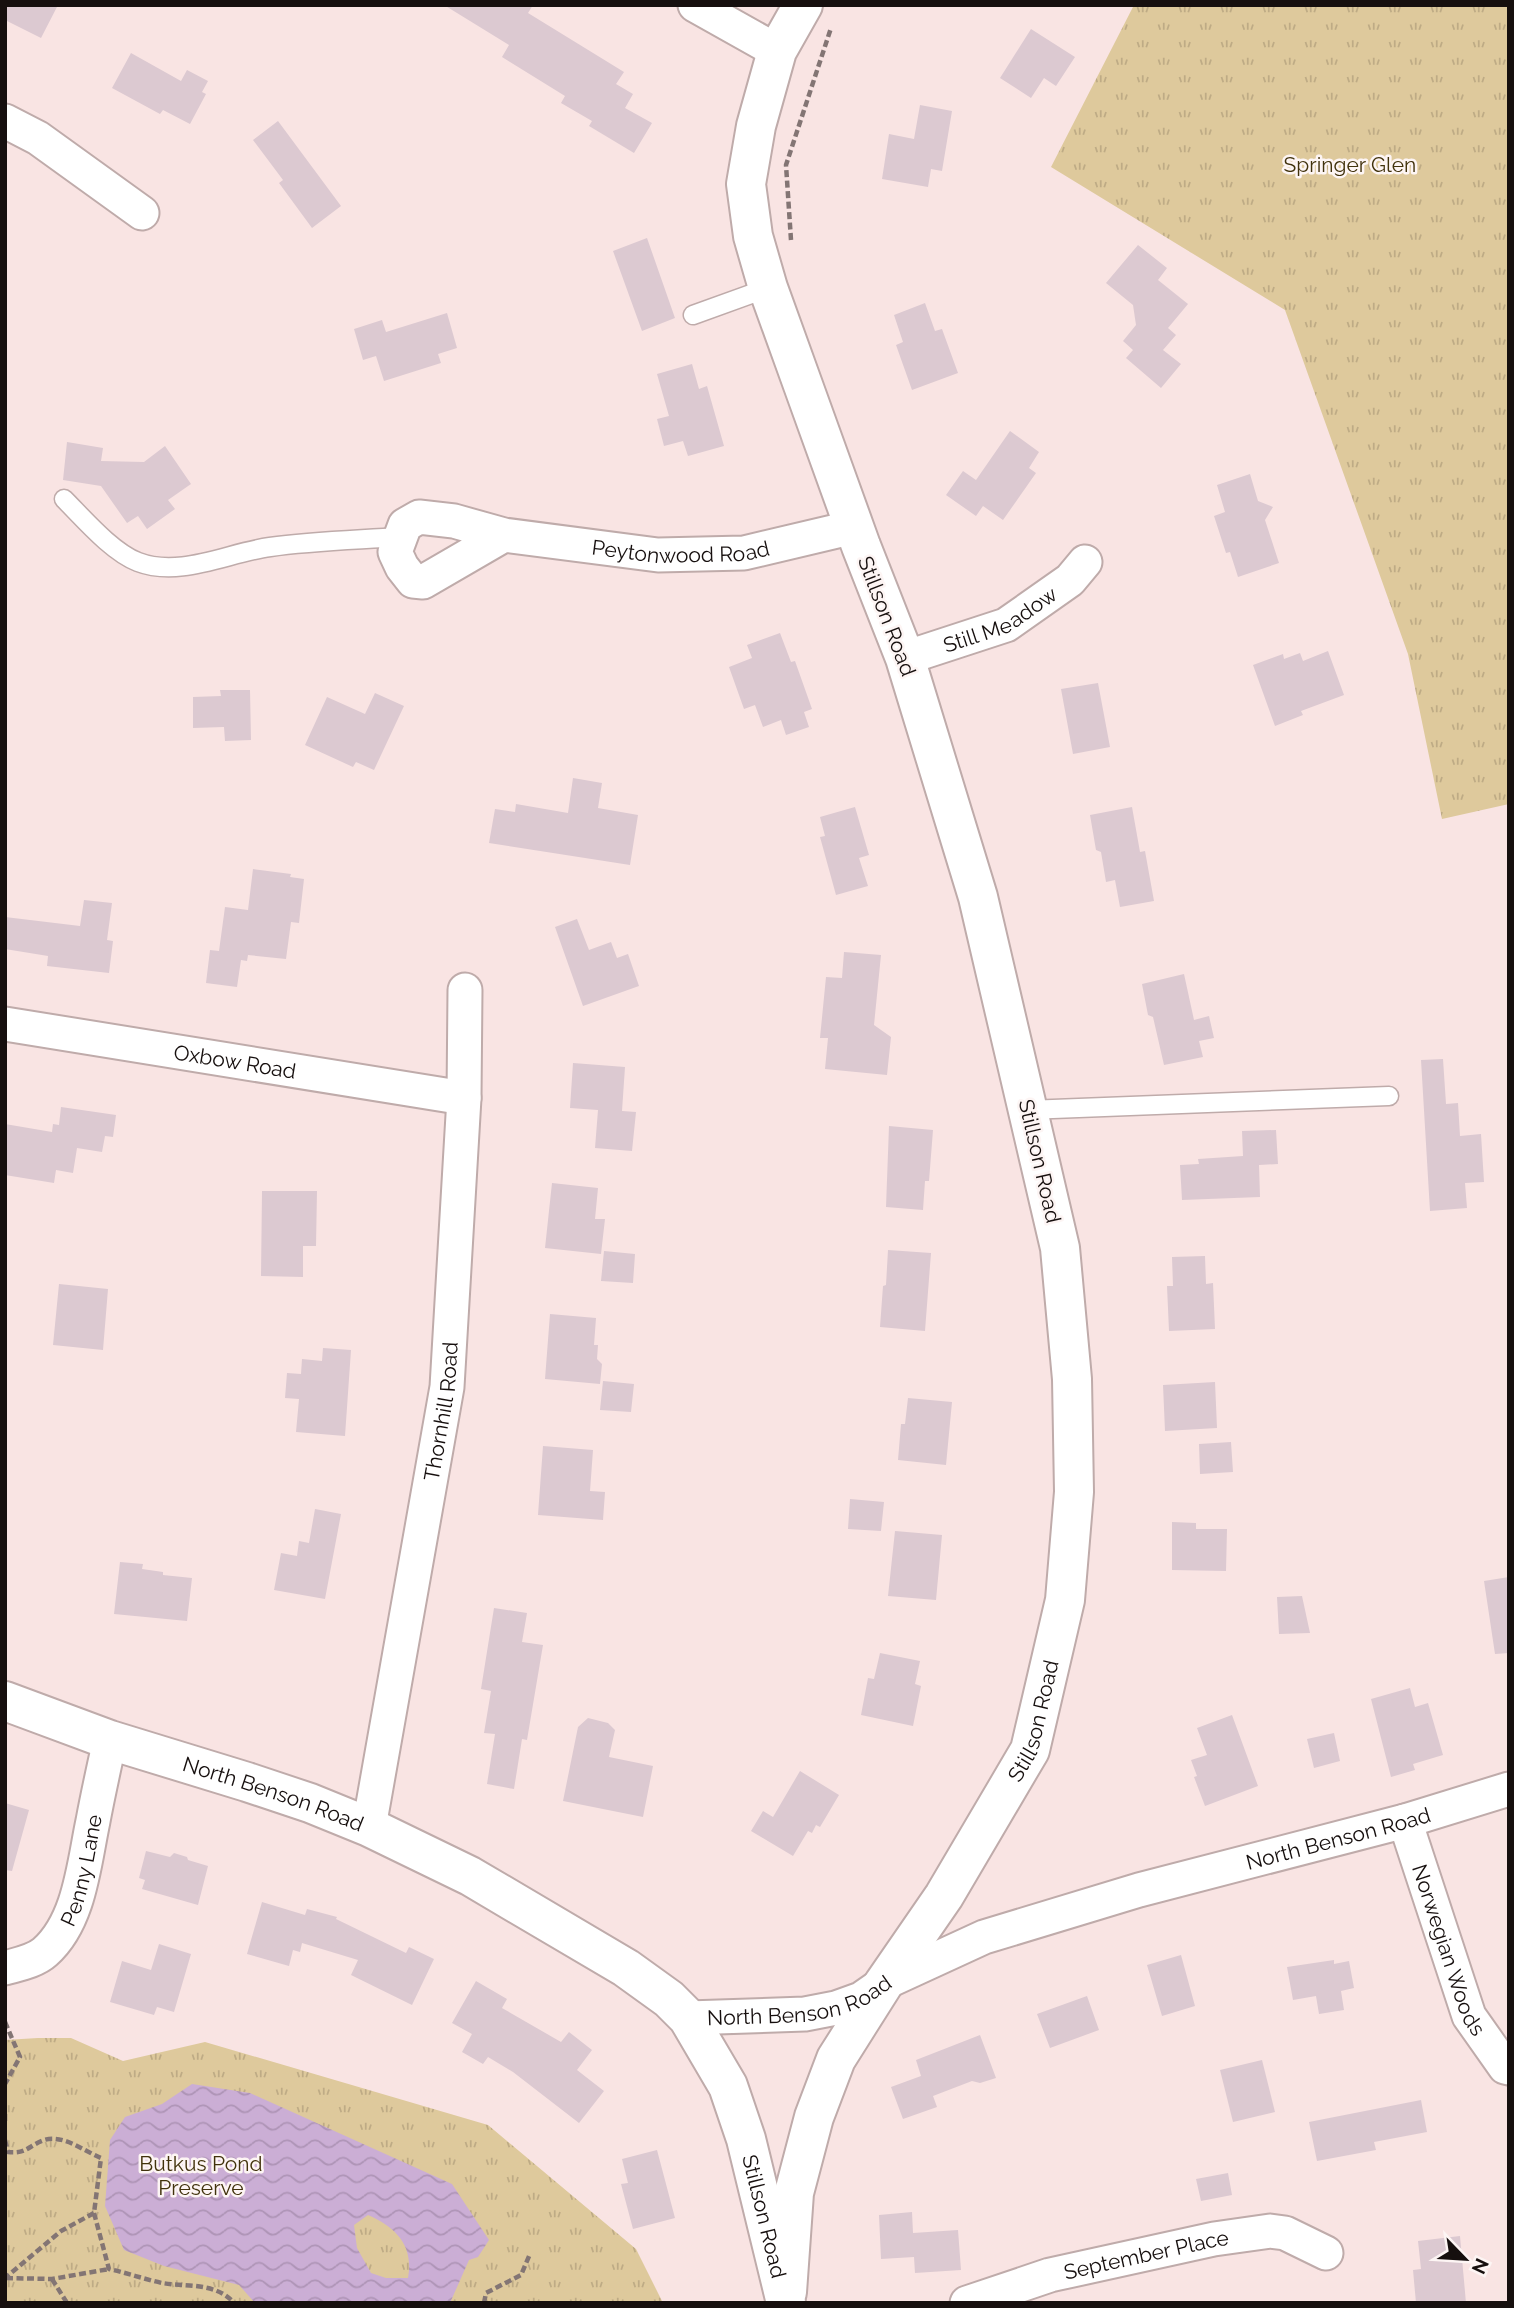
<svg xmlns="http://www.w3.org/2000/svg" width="1514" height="2308" font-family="Raleway,sans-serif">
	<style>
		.park { fill: url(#park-tufts) }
		.water { fill: url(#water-waves); fill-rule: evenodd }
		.building { fill: #dcc9d1 }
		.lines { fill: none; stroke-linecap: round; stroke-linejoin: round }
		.service-casing { stroke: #bfabaa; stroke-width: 21 }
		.minor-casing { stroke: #bfabaa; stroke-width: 37 }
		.tertiary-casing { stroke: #bfabaa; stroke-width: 42 }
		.secondary-casing { stroke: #bfabaa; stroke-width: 42 }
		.path { stroke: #837574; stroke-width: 4.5; stroke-dasharray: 7 3.5; stroke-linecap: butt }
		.service { stroke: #fff; stroke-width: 18 }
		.minor { stroke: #fff; stroke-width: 33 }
		.tertiary { stroke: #fff; stroke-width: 38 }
		.secondary { stroke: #fff; stroke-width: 38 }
		.labels { text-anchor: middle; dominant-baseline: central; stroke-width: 5; stroke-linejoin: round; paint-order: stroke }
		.park-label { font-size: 21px; fill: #41320c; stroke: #fdf5f4 }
		.street-label { font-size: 21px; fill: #160f0e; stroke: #fdf5f4 }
	</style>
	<defs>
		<pattern id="park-tufts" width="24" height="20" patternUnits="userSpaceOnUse" patternTransform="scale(1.75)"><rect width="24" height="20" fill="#dec99c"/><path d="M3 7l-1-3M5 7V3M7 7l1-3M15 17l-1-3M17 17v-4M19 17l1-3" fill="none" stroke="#beab85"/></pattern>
		<pattern id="water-waves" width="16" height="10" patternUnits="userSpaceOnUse" patternTransform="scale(1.75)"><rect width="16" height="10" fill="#cbaed5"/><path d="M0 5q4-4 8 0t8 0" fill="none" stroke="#ae94b6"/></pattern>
	</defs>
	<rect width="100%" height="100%" fill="#f9e4e3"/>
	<!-- park -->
	<path class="park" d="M1134,5h375v799l-67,15 -34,-165 -123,-344 -234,-143z
		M38,2038h33l52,23 82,-19 283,83 148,124 27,54h-658v-263z"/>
	<!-- water -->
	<path class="water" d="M192,2084l58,9 202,91 37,56 -11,17 -9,3 -19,43h-195l-16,-18 -75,-19 -40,-16 -19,-44 5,-66 15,-23 37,-13zM368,2215c28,12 46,31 40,63h-22l-15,-5 -14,-25 -3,-23z"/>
	<!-- building -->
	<path class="building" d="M5,5h53l-17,33 -36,-18z
		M444,5h89l-5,8 96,59 -8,12 17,10 -8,14 27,15 -18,30 -45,-27 3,-5 -31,-18 4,-7 -63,-39 7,-12z
		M1031,29l44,28 -19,29 -12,-8 -13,20 -31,-20z
		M131,53l50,28 6,-11 21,11 -6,11 4,2 -16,30 -27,-14 -3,4 -48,-26z
		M920,105l32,6 -10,60 -11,-2 -3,18 -46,-8 7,-45 25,5z
		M278,121l63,85 -29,22 -33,-45 4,-3 -30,-40z
		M647,238l28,80 -33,13 -29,-80z
		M1138,245l29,23 -9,12 30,24 -20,24 8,7 -13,15 18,14 -20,24 -35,-30 7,-8 -10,-9 13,-16 -3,-20 -27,-22z
		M925,303l10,28 7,-2 16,44 -46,17 -16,-45 7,-3 -9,-27z
		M447,313l10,35 -19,6 3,9 -57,18 -8,-25 -13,4 -9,-31 28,-9 4,12z
		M692,364l7,25 8,-3 17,60 -36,10 -5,-15 -19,5 -7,-27 12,-3 -12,-42z
		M1010,431l29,21 -10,16 7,5 -33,47 -20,-14 -7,10 -30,-21 17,-24 13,9z
		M67,442l36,6 -2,13 43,1 21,-16 26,38 -23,16 7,9 -28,20 -9,-13 -11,7 -26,-37 -38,-6z
		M1250,474l8,27 15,6 -8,13 14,43 -41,14 -8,-25 -4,1 -12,-37 11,-4 -8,-27z
		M780,633l11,29 4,-1 17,48 -8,3 5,15 -23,8 -5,-15 -18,7 -8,-22 -11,4 -15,-42 23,-9 -5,-13z
		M1328,651l16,44 -43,16 2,4 -28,11 -22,-61 30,-11 1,5 16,-6 3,8z
		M1098,683l12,64 -37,7 -12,-65z
		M220,690h30l1,50 -26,1 -1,-14 -31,1v-31l28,-1z
		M375,693l29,13 -30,64 -18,-8 -3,5 -48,-22 22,-48 38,17z
		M573,778l29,5 -4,25 40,7 -8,50 -141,-22 6,-34 20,3 1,-8 52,9z
		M855,807l14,48 -10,3 9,28 -32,9 -16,-58 5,-1 -5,-19z
		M1132,807l8,45 5,-1 9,50 -34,6 -5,-27 -9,2 -5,-30 -5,-2 -6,-35z
		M253,869l38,5 -1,3 14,2 -5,44 -8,-1 -5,37 -38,-4 -1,6 -6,-1 -4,27 -31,-4 4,-33 9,1 6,-44 23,3z
		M84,900l28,3 -5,37 6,1 -4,32 -62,-7 1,-10 -43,-7v-32l75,9z
		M577,919l12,31 22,-8 6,16 11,-4 11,32 -56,20 -28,-79z
		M844,952l37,3 -7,70 17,12 -4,38 -62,-6 3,-31h-8l6,-61 16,1z
		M1184,974l10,46 15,-4 5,22 -15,3 4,16 -39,8 -11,-48 -5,-2 -6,-31z
		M1443,1059l3,45 12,-1 2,33 21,-2 3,48 -19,1 2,25 -37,3 -9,-151z
		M573,1063l52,4 -3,44 14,1 -4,39 -37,-3 3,-38 -28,-2z
		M61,1107l55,8 -3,22 -8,-1 -3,16 -25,-4 -4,25 -17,-3 -2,13 -49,-8v-51l47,8 1,-8 6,1z
		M889,1126l44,4 -4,51h-4l-2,29 -37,-3z
		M1276,1130l2,34 -19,1 1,32 -78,3 -2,-35 19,-1 -1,-5 45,-3 -1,-25z
		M552,1183l46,5 -3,31h10l-4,35 -56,-6z
		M262,1191h55l-1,55h-13v31l-42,-1z
		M888,1250l43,3 -6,78 -45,-4 3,-41 3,-1z
		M604,1251l31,3 -2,29 -32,-2z
		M1205,1256l1,28 7,-1 2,46 -46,2 -2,-45h6l-1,-29z
		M59,1284l49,5 -5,61 -50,-5z
		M550,1314l46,4 -2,27h4l-1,14 5,5 -2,20 -55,-5z
		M323,1348l28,2 -6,86 -49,-4 3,-33 -14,-1 2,-25 14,1 1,-15 20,2z
		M603,1381l31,3 -3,28 -31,-2z
		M1215,1382l2,46 -52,3 -2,-46z
		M908,1398l44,4 -6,63 -48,-5 3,-36h4z
		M1231,1442l2,30 -33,2 -1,-30z
		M543,1446l50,4 -3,41 15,1 -2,28 -65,-5z
		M850,1499l34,3 -3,29 -33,-2z
		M315,1509l26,5 -16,85 -51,-9 7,-37 16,3 2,-15 10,2z
		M1172,1522l24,1v6h31l-1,42 -54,-1z
		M895,1531l47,4 -6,65 -48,-4z
		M120,1562l23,2 -1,5 21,3v3l29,3 -5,43 -73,-7z
		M1509,1577v76l-14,1 -11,-73z
		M1302,1596l8,37 -31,1 -2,-37z
		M494,1608l33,5 -5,29 21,3 -16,95 -5,-1 -8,50 -27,-5 8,-50 -11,-1 7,-42 -10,-2z
		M880,1653l40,8 -5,23 6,2 -8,40 -52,-11 7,-37 6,1z
		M1410,1688l5,19 13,-4 15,52 -30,9 2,6 -24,7 -20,-78z
		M1232,1715l26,71 -53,20 -11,-29 3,-1 -6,-16 16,-5 -10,-27z
		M588,1718l20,5 7,7 -6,27 44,9 -10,51 -80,-16 15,-74z
		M1334,1733l6,28 -26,7 -7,-29z
		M800,1771l39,24 -19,32 -4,-2 -4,8 -4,-2 -15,25 -42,-25 12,-20 10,6z
		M5,1803l24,7 -17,61 -7,-1z
		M146,1851l24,6 4,-4 13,4 1,3 20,6 -10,39 -56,-16 3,-9 -6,-2z
		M262,1902l43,13 2,-6 30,8 -1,2 70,34 3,-6 25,12 -22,46 -61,-30 7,-15 -56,-17 -2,9 -7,-2 -4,16 -42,-12z
		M159,1944l32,10 -17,58 -17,-5 -3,8 -44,-13 12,-41 29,9z
		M1181,1955l14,51 -33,10 -15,-51z
		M1334,1960v4l15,-3 5,27 -13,3 3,19 -25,4 -3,-18 -23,4 -6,-33z
		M476,1981l31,18 -5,9 59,34 8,-10 23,18 -15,20 27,21 -25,32 -66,-51 -25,-15 -5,7 -21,-12 10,-18 -20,-11z
		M1087,1996l12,34 -49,18 -13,-34z
		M980,2035l16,43 -16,5 -8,-2 -39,15 4,11 -34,12 -12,-32 30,-11 -5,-16z
		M1262,2060l13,52 -42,10 -13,-52z
		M1421,2100l6,32 -53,10 2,8 -59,11 -8,-39z
		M657,2150l18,68 -42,11 -12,-45 7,-1 -6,-24z
		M1228,2173l4,22 -31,6 -5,-22z
		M912,2212l1,21 45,-3 3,40 -46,3 -1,-16 -33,2 -2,-44z
		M1460,2236l6,67h-50l-3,-33 8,-1 -3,-28z"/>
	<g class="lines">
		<defs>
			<path id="service" d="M693,315l75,-27
				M64,499c20,20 48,53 74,63 42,16 89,-9 132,-15 42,-6 86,-7 129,-10
				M1027,1110l362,-14"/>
			<g id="minor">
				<path d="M695,5l82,46"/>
				<path d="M5,121l33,17 104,75"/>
				<path id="s1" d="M504,535l-50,-14 -35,-4 -14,8 -10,27 7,15 11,14 10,1 81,-47 154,20 86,-2 110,-26"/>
				<path id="s2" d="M905,658l101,-33 64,-45 15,-18"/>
				<path id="s3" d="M5,1024l459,74"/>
				<path id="s4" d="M1405,1821l64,195 36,51 4,1"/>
				<path id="s5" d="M369,1827l78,-440 17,-289 1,-108"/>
				<path id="s6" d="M5,1968c14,-4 30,-7 40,-16 35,-31 39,-89 48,-131 5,-27 11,-54 17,-81"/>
				<path id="s7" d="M688,2018l117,-4 31,-6 25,-9 23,-16 100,-46 155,-47 266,-69 104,-32"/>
				<path id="s8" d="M967,2303l83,-28 164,-36 56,-8 15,2 41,20"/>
			</g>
			<g id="tertiary">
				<path id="s9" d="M787,2292l7,-99 20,-76 22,-58 48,-76 60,-87 86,-146 35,-150 9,-108 -2,-113 -12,-131 -82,-351 -73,-239 -44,-112 -58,-161 -35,-97 -15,-52 -7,-52 10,-58 21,-75 26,-46"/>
			</g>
			<g id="secondary">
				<path id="s10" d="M5,1701l105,39 137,42 63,21 59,24 101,49 156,92 43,31 19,19 40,68 18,53 40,164"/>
			</g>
		</defs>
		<!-- service casing -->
		<use href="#service" class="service-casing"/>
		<!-- minor casing -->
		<use href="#minor" class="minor-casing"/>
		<!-- tertiary casing -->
		<use href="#tertiary" class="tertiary-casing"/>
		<!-- secondary casing -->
		<use href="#secondary" class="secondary-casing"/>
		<!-- path -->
		<path class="path" d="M791,240l-5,-75 45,-137
			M5,2022l15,35 -15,27
			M5,2114v9
			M5,2140l3,12c19,2 20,-6 36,-12 19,-6 40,11 57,18l-7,55 -33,18 -56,47
			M94,2213l15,56c18,4 35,10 53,14 24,4 54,-1 72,20
			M6,2278l46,1 57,-10
			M52,2279l15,24
			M484,2303l2,-10 35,-18 9,-21"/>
		<!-- service -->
		<use href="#service" class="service"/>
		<!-- minor -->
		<use href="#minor" class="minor"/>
		<!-- tertiary -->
		<use href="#tertiary" class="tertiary"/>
		<!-- secondary -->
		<use href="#secondary" class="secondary"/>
	</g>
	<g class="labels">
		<!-- park labels -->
		<g class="park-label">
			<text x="1350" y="164">Springer Glen</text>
			<text x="201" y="2163">Butkus Pond<tspan x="201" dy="24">Preserve</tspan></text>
		</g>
		<!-- street labels -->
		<g class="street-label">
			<text stroke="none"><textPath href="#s1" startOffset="448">Peytonwood Road</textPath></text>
			<text transform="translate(887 616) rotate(69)">Stillson Road</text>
			<text stroke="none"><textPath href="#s2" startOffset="103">Still Meadow</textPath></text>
			<text stroke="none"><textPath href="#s3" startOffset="233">Oxbow Road</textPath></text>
			<text transform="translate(1040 1161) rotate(77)">Stillson Road</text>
			<text stroke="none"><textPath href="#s5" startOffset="422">Thornhill Road</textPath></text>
			<text stroke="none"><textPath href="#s9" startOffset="634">Stillson Road</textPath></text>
			<text stroke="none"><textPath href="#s10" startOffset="284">North Benson Road</textPath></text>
			<text stroke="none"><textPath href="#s7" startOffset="681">North Benson Road</textPath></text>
			<text stroke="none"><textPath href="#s6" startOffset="135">Penny Lane</textPath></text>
			<text stroke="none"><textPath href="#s4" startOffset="136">Norwegian Woods</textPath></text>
			<text stroke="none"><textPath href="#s7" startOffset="114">North Benson Road</textPath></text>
			<text stroke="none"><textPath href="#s10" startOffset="973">Stillson Road</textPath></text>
			<text stroke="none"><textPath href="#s8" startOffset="186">September Place</textPath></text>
		</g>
	</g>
	<!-- border -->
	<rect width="1514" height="2308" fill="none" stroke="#160f0e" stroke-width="14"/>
	<!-- north arrow -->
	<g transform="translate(1465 2259) rotate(115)" stroke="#fdf5f4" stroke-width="5" paint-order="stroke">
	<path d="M0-5L12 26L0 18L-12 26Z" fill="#160f0e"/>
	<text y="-10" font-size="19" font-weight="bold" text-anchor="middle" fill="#160f0e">N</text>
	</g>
</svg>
